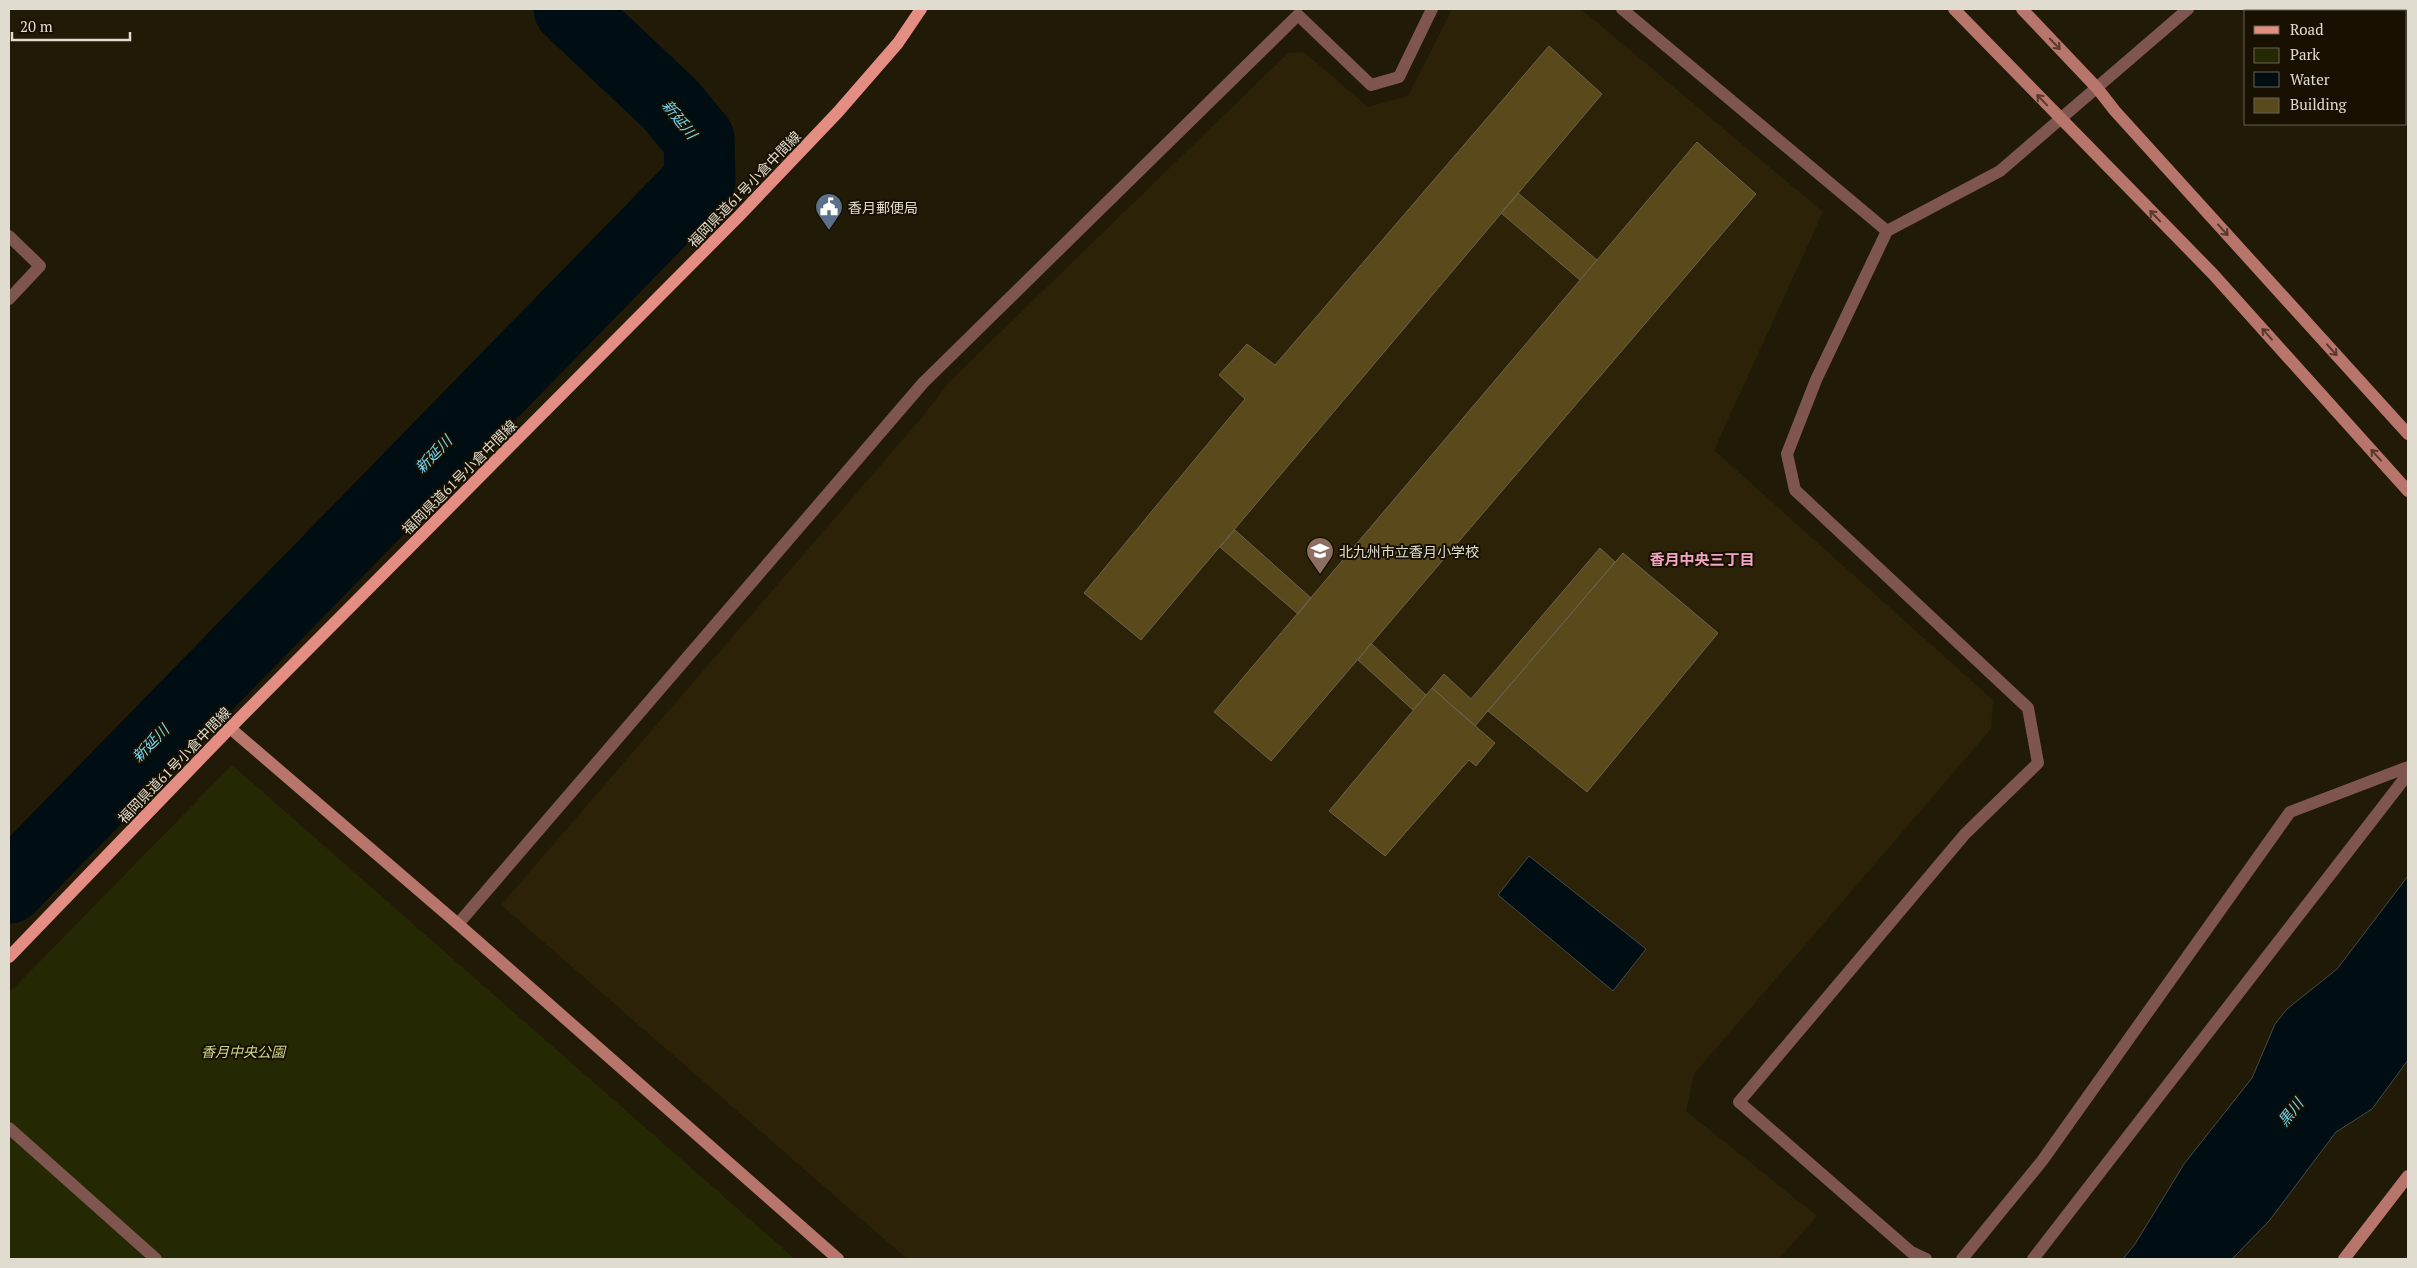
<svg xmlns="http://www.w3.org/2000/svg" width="2417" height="1268" font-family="'PT Serif','Noto Sans JP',serif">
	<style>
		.built { fill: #2c2207 }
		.green { fill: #242803 }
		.water { fill: #000d12; stroke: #434b4b }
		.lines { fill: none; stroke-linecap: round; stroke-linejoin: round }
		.river { stroke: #000d12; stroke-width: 71 }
		.building { fill: #59491b; stroke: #6a624d }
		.lane { stroke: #7f554f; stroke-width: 12 }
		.street { stroke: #7f554f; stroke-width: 12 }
		.secondary { stroke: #b8756c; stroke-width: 12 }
		.primary { stroke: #e48d82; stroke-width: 12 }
		.oneway { stroke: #58392c }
		.labels { text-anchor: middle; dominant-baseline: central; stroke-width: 4; stroke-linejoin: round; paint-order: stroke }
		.street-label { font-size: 14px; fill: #e0dcd0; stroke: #181101 }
		.poi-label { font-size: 14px; fill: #e0dcd0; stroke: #181101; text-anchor: start }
		.park-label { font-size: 14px; font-style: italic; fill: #cdd78d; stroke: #181101 }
		.water-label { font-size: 15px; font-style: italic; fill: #75d5ef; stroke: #181101 }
		.neighbourhood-label { font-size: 15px; font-weight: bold; fill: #f3a5c4; stroke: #181101 }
	</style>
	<rect width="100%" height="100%" fill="#211a07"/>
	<!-- built -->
	<path class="built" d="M1452,9h129l242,203 -109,238 279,250 -2,29 -297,345 -8,37 131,105 -38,43h-872l-406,-354 422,-489 28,-36 337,-327 16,-1 64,55 40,-11z"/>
	<!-- green -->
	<path class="green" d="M232,765l563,494h-786v-266z"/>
	<!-- water -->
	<path class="water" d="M1529,856l117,93 -33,42 -115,-96z
		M2408,876v184l-36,49 -36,23 -67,89 -37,38h-109l12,-15 49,-80 68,-86 23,-54 12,-15 50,-40z"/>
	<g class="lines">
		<!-- river -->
		<path class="river" d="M9,888l691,-708 -1,-41 -29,-35 -101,-95"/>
	</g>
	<!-- building -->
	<path class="building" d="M1549,46l53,48 -461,546 -57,-47 161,-194 -26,-24 28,-31 28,21z
		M1697,142l59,52 -485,567 -57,-49z
		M1518,193l79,67 -17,20 -79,-67z
		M1235,530l76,68 -13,16 -78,-67z
		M1600,548l15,14 -140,164 -43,-38 12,-14 27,25z
		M1623,553l95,80 -131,159 -99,-81z
		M1371,643l55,52 -13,15 -55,-50z
		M1432,688l63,55 -19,23 -7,-6 -84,96 -56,-45z"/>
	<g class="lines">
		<!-- lane -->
		<path class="lane" d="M9,1128l147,131"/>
		<!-- street -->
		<path class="street" d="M1622,9l265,222
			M9,236l31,30 -31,33
			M458,924l465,-541 375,-368 73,70 28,-8 33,-68
			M1926,1259l-15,-7 -172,-150 226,-268 73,-71 -10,-55 -233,-218 -8,-36 29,-74 71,-149 113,-60 188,-162
			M1962,1259l80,-98 248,-349 118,-45
			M2033,1259l375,-485"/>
		<!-- secondary -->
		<path class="secondary" d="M1954,9l259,265 195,217
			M2022,9l75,79 18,23 293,323
			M230,728l228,196 380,335
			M2344,1259l64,-83"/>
		<!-- primary -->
		<path class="primary" d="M9,957l221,-229 510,-513 98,-103 60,-69 23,-34"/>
	</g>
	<!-- one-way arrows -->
	<defs><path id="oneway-shaft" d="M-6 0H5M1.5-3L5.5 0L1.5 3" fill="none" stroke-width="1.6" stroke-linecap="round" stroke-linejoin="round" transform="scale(1.25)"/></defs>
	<g class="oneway">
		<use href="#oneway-shaft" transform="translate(2055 44) rotate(46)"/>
		<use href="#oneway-shaft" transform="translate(2042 100) rotate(-134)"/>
		<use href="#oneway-shaft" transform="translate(2155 216) rotate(-134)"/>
		<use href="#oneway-shaft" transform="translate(2223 230) rotate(48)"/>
		<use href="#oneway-shaft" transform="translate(2267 334) rotate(-132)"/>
		<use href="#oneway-shaft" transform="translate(2332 350) rotate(48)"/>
		<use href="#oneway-shaft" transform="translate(2376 455) rotate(-132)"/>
	</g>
	<!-- icons -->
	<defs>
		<symbol id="civic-pin" viewBox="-11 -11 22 30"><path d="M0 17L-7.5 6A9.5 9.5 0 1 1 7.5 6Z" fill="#5c6f8a" stroke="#181101"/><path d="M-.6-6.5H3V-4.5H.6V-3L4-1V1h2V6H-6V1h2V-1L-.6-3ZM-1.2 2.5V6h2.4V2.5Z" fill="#fff"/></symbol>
		<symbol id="school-pin" viewBox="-11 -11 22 30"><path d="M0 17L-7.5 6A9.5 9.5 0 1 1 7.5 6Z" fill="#8d6e63" stroke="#181101"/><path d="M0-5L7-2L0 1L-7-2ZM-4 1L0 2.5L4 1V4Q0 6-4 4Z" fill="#fff"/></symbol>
	</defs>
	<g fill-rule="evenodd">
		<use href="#civic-pin" x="813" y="191" width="32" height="43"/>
		<use href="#school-pin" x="1304" y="535" width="32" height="43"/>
	</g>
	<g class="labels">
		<!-- street labels -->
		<g class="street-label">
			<text transform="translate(744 189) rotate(-46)">福岡県道61号小倉中間線</text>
			<text transform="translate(459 477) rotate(-45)">福岡県道61号小倉中間線</text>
			<text transform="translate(174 765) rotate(-46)">福岡県道61号小倉中間線</text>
		</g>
		<!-- poi labels -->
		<g class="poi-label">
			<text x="848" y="207">香月郵便局</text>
			<text x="1339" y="551">北九州市立香月小学校</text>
		</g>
		<!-- park labels -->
		<g class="park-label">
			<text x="243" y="1051">香月中央公園</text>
		</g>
		<!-- water labels -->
		<g class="water-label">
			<text transform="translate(680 119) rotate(51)">新延川</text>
			<text transform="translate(433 454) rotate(-46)">新延川</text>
			<text transform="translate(150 743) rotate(-46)">新延川</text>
			<text transform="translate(2290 1112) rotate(-52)">黒川</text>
		</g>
		<!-- neighbourhood labels -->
		<g class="neighbourhood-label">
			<text x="1702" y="559">香月中央三丁目</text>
		</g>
	</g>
	<!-- border -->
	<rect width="2417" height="1268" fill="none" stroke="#e0dcd0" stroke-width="20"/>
	<!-- legend -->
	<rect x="2244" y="10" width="162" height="115" fill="#181101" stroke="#686254"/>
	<rect x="2254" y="26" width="25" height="8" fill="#e48d82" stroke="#686254"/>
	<text x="2290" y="35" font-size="15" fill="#e0dcd0">Road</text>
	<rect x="2254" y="48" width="25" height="15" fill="#242803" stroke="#686254"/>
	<text x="2290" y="60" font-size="15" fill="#e0dcd0">Park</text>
	<rect x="2254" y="72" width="25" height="15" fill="#000d12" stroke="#686254"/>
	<text x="2290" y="85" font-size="15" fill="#e0dcd0">Water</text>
	<rect x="2254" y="98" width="25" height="15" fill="#59491b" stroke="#686254"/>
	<text x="2290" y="110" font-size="15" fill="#e0dcd0">Building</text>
	<!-- scale -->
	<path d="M12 32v8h118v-8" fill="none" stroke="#e0dcd0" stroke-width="2.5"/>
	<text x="20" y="32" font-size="15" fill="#e0dcd0" stroke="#181101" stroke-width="4" paint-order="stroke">20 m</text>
</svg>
